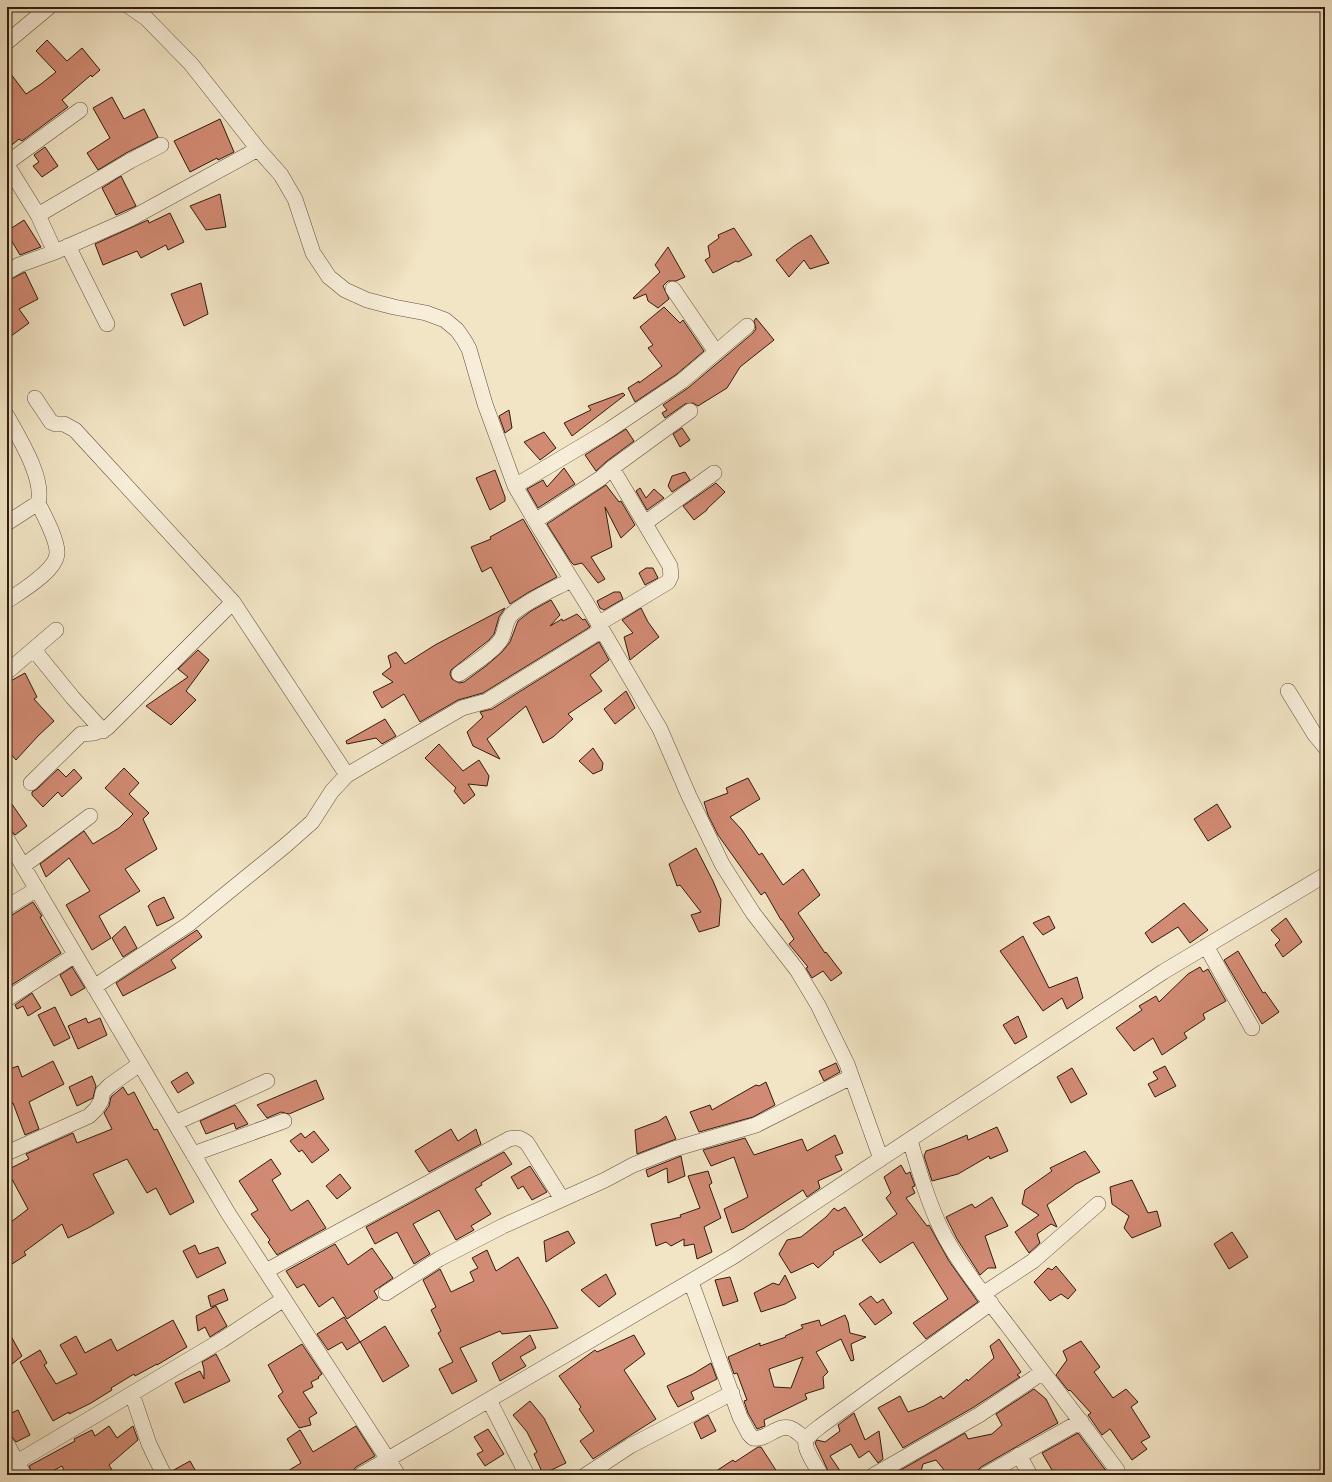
<svg xmlns="http://www.w3.org/2000/svg" width="1332" height="1482" font-family="'IM FELL DW Pica',serif">
	<style>
		.building { fill: #d18a73; stroke: #301c0c; fill-rule: evenodd }
		.lines { fill: none; stroke-linecap: round; stroke-linejoin: round }
		.minor-casing { stroke: #604e3a; stroke-width: 16 }
		.minor { stroke: #f7eed9; stroke-width: 15 }
	</style>
	<rect width="100%" height="100%" fill="#f2e5c5"/>
	<filter id="stains"><feTurbulence type="fractalNoise" baseFrequency=".005" numOctaves="4"/><feColorMatrix values="0 0 0 0 .2 0 0 0 0 .09 0 0 0 0 .02 0 0 0 .5 -.17"/></filter>
	<radialGradient id="worn" r=".72"><stop offset=".6" stop-color="#630" stop-opacity="0"/><stop offset="1" stop-color="#630" stop-opacity=".3"/></radialGradient>
	<!-- building -->
	<path class="building" d="M47,40l20,21 15,-13 18,22 -8,7 -1,-2 -29,25 6,7 -46,34 -3,-2 -12,10v-80l19,25 15,-10 15,-12 -20,-21z
		M112,97l12,22 20,-10 14,28 -32,16 -28,17 -11,-17 23,-15 -17,-30z
		M220,119l14,33 -16,8 -1,-2 -27,14 -16,-31z
		M45,147l13,19 -16,11 -9,-11 6,-4 -5,-7z
		M121,176l15,30 -20,9 -14,-27z
		M220,194l6,33 -20,3 -16,-24z
		M170,213l14,29 -16,8 -2,-5 -25,13 -4,-7 -34,14 -8,-21 53,-24 1,3z
		M24,220l17,27 -21,8 -13,-22v-2z
		M734,228l18,27 -14,7 -2,-1 -23,12 -8,-13 5,-3 -2,-11 11,-8 -1,-3z
		M811,235l18,28 -19,6 -6,-9 -15,17 -13,-17 18,-14z
		M668,247l17,30 -9,4h-8l-5,5 6,13 -11,9 -10,-7 -2,-7 -12,5 -1,-1 27,-26 -5,-7z
		M25,272l13,27 -19,10 10,14 -22,16v-58z
		M201,283l7,31 -24,12 -13,-32z
		M664,307l16,16 3,-3 21,31 -27,23 -42,28 -7,-14 11,-7v2l23,-17 -14,-18 5,-3 -13,-18z
		M756,318l18,22 -34,27 -13,21 -29,18 -5,-3 -8,1 -20,14 -3,-5 5,-3 -4,-5 25,-17 65,-55 3,-4 -2,-8z
		M623,393l2,2 -53,41 -8,-13 27,-13 -3,-4z
		M509,410l3,18 -7,5 -6,-17z
		M682,428l8,12 -10,7 -7,-13z
		M626,429l8,12 -27,20 -11,10 -11,-16z
		M544,432l12,16 -16,12 -16,-18z
		M564,468l11,16 -37,24 -11,-19 16,-9 4,7z
		M495,470l10,27v4l-15,9 -14,-32z
		M685,472l5,8 -18,12 -4,-6 4,-10z
		M716,483l9,9 -18,17v1l-13,10 -11,-14z
		M606,485l13,17 2,-1 14,24 -14,13 -16,-31 7,40 -21,10 14,22 -7,4 -16,-20 -8,2 -3,-3 -24,-38z
		M640,488l6,10 8,-9 10,9 -17,12 -11,-19z
		M523,519l34,58 -28,15 -19,12 -19,-37 -9,5 -11,-25 20,-8 -1,-2z
		M646,568h7l5,10 -13,7 -6,-12z
		M614,592h6l3,7 -19,11 -4,-2 -3,-7z
		M551,600l9,15 -10,11 12,-7 1,2 14,-7 6,6 2,-1 5,8 -107,66 -25,7 -38,22 -16,-28 -22,14 -9,-16 20,-10 -11,-8 9,-7 -3,-11 8,-4 9,12 30,-19 70,-37 -6,9 -5,17 -5,6 -38,30 -1,4 2,5 7,4 5,-1 22,-16 16,-14 8,-10 8,-21 13,-10z
		M641,608l7,14 11,15 -29,23 -6,-23 9,-4 -11,-13z
		M599,642l10,18 -19,15 12,16 -34,23 5,5 -20,18 -10,6 -17,-37 -39,33 13,20 -27,-13 -6,-14 16,-15 -3,-5 12,-3z
		M198,650l11,10 -23,31 10,9 -25,25 -25,-19 42,-29 -10,-8z
		M25,673l12,24 -3,2 20,22 -16,15 -22,24 -9,-10v-67z
		M626,691l9,17 -20,16 -11,-15z
		M385,719l11,17 -14,8 -6,-6 -29,6 -1,-3z
		M439,744l24,27 16,-11 10,16 -2,10 -19,-2 7,11 -11,9 -10,-13 2,-3 -31,-30z
		M593,748l10,15 -1,7 -9,4 -14,-13z
		M124,768l15,15 -10,11 20,19 -6,6 14,30 -32,20 15,22 -41,25 12,22 -19,12 -26,-45 24,-14 -21,-33 -23,19 -6,-13 44,-33 9,13 26,-16 14,-14 -28,-26z
		M58,769l8,8 8,-8 8,9 -20,19 -4,-5 -15,15 -11,-12v-3l5,-3z
		M748,778l12,21 -30,18 12,13 17,25 3,-2 21,32 20,-16 17,26 -22,18 27,40 1,-1 16,21 -11,8 -8,-10 -11,7 -6,-10 2,-1 -19,-23 5,-5 -12,-19h-1l-16,-28 -4,3 -43,-60 -10,-20 -4,-13 24,-9 -2,-5z
		M7,797l20,29 -12,9 -8,-9z
		M1217,804l14,23 -23,14 -14,-22z
		M696,848l17,33 8,19 -2,26 -20,6 -8,-17 10,-3 -21,-27 -3,1 -8,-22z
		M164,897l10,21 -17,8 -9,-20 5,-4z
		M33,902l9,14 -2,1 21,36 -54,35v-72l5,-1z
		M1184,903l24,27 -18,13 -12,-16 -26,16 -7,-10z
		M1049,916l6,12 -12,7 -10,-12z
		M1286,918l16,24 -19,15 -8,-12 5,-5 -9,-10z
		M125,926l12,22 -14,9 -11,-19z
		M197,930l5,7 -31,23 5,8 -53,28 -7,-13z
		M1023,936l26,52 28,-11 6,21 -16,11 -5,-11 -19,13 -43,-60z
		M1238,951l25,42 2,-1 14,20 -17,12 -38,-64z
		M72,967l13,21 -14,8 -11,-21z
		M1200,967l3,5 5,-3 18,32 -23,13 2,5 -21,14 3,5 -25,17 -9,-17 -19,13 -18,-23 26,-18 -3,-4 17,-10 3,6 29,-28z
		M32,993l9,15 -13,8 -5,-10 -6,3 -2,-4z
		M55,1007l15,31 -16,8 -16,-31z
		M1018,1016l9,21 -12,7 -12,-19z
		M86,1018l2,5 12,-5 7,17 -29,14 -10,-23z
		M53,1061l11,23 -35,18 10,27 -14,6 -12,-32 -3,1 -3,-9v-25l11,-4 4,11z
		M836,1063l4,9 -16,9 -5,-10z
		M1165,1066l11,20 -21,11 -7,-13 10,-5 -5,-7z
		M1072,1068l15,26 -16,9 -14,-26z
		M187,1072l7,11 -16,10 -7,-11z
		M92,1076l4,10 -3,12 -16,8 -8,-19z
		M316,1080l8,19 -35,15 -8,-2 -14,6 -10,-13z
		M766,1082l9,23 -22,12 -54,15 -9,-20 20,-7 2,5 44,-25 3,1z
		M123,1087l5,8 6,-3 20,38 3,-1 37,73 -24,13 -14,-27 -9,5 -20,-34 -34,15 21,39 -24,14 -22,11 -6,-14 -38,28 2,3 -14,9 -5,-7v-32l21,-16 -21,-39 22,-11 -3,-5 47,-21 4,10 35,-14 -8,-16 5,-7 2,-9z
		M235,1105l13,19 -12,5 -2,-6 -28,11 -6,-13z
		M666,1116l10,23 -39,15 -2,-24 24,-9z
		M997,1127l11,24 -18,8 -1,-3 -31,18 -26,7 -8,-25 2,-5 15,-5 26,-11 1,5z
		M451,1129l7,12 18,-12 5,15 -52,28 -14,-21z
		M314,1131l15,19 -17,13 -10,-13 -3,2 -9,-11 11,-8 4,5z
		M835,1135l8,18 -8,3 7,14 -24,11 2,7 -13,9 -4,-7 -60,39 -11,4 -8,-24 24,-12 -14,-40 -23,9 -8,-16 42,-12 9,17 48,-16 5,12z
		M1085,1151l15,21 -24,12 -29,21 10,22 -6,-3 -14,10 3,9 -11,10 -14,-21 24,-17 -17,-11 3,-14 27,-19 -2,-3z
		M504,1152l8,12 -31,19 1,2 -7,4 16,25 -20,12 3,4 -18,10 -17,-30 -26,14 17,30 -16,10 -17,-32 -22,12 -9,-17z
		M681,1156l4,20 -17,7 -1,-15 -19,9 -2,-7z
		M271,1159l10,15 -9,6 19,31 17,-11 18,28 -49,27 -9,-13 2,-2 -19,-26 7,-4 -19,-29z
		M901,1165l5,9 4,-2 5,14 -3,1 3,6 -9,5 21,28 2,-1 20,36 29,41 -52,37 -13,-16 35,-24 -35,-57 -33,21 -18,-23 35,-26 -11,-16 5,-5 -7,-16z
		M530,1166l17,26 -15,8 -9,-14 -5,3 -7,-12z
		M708,1171l4,12 -3,2 12,33 -17,9 8,25 -15,7 -3,-15 -10,2v-7l-13,7 -5,-4 -10,4 -5,-22 30,-7 -1,-2 20,-7 -12,-32z
		M340,1174l11,14 -14,11 -11,-13z
		M1132,1180l16,33 9,-2 4,15 -29,12 -8,-10 5,-12 -17,-12 -2,-17z
		M992,1197l16,29 -23,10 11,32h-8l-8,7 -23,-36 -11,-22 26,-13 3,4z
		M845,1207l18,28 -30,17 1,2 -16,14 -5,-5 -22,10 -12,-19 8,-14 14,-3 25,-20 8,-9 4,3z
		M568,1231l7,12 -29,19 -2,-21z
		M1232,1232l16,25 -19,12 -15,-25z
		M335,1244l13,21 24,-17 21,30 -19,13 4,7 -31,21 -14,-22 -14,10 -15,-23 -7,4 -11,-17z
		M195,1245l4,9 19,-7 8,16 -29,15 -14,-27z
		M487,1250l9,21 22,-14 29,50 11,21 -56,6 -2,-3 -40,17 17,33 -25,13 -13,-25 14,-7 -15,-29 3,-2 -10,-21 5,-3 -13,-27 17,-11 11,23 23,-11 -4,-9 8,-4 -6,-10z
		M1056,1266l20,24 -8,9 -7,-5 -11,7 -16,-19 14,-14 4,2z
		M606,1274l10,20 -17,13 -18,-17z
		M785,1275l11,23 -11,6 -24,8 -7,-19 19,-10 6,2z
		M730,1277l8,24 -15,5 -8,-26z
		M224,1289l4,11 -17,7 -3,-11z
		M871,1296l6,7 6,-4 9,14 -17,12 -16,-21z
		M216,1306l11,20 -17,11 -5,-10 -7,4 -2,-15z
		M845,1315l3,7 2,11 16,4 -15,7 3,16 -3,1 -10,-22 -25,13 12,20 -5,5 1,11 -19,6 2,5 -43,21 1,6 -8,3 -9,-16 -4,-12 3,-1 -10,-27 -3,1 -6,-17 32,-14v3l26,-9 -1,-1 18,-8 -2,-3 18,-5 2,6zM803,1357l-12,31 -17,-1 -5,-18z
		M344,1317l16,25 -13,8 -5,-8 -14,8 -11,-16z
		M173,1320l14,27 -30,18v-1l-22,12 -1,-2 -23,14 1,2 -21,13 -22,11v-2l-16,9 -33,-59 20,-12 7,13 -3,2 12,19 21,-10 -17,-29 16,-9 9,17 26,-14 6,12z
		M385,1326l24,40 -26,16 -23,-40z
		M7,1329l15,27 -15,12z
		M530,1335l6,13 -16,9 6,9 -26,15 -8,-18z
		M634,1335l11,19 -21,16 32,49 -63,40 -13,-18 14,-10 -15,-22 2,-2 -22,-31 36,-26 2,2z
		M999,1339l22,33 -4,3 3,2 -46,30 -71,41 -25,-40 22,-12 8,16 16,-6 17,-10 2,3 24,-20 1,2 26,-23 -4,-12z
		M1081,1341l19,26 -6,5 19,26 13,-9 12,13 -7,5 19,30 -9,5 6,7 -15,11 -22,-31 -8,6 -14,-20 3,-2 -21,-23 -1,1 -2,-2 -11,-14 11,-15 -4,-9z
		M302,1344l20,30 -4,3 1,1 -8,4 2,5 -10,5 14,21 -8,5 2,7 -12,3 -21,-32 5,-4 -15,-27z
		M216,1354l14,27 -46,22 -9,-20 25,-12 4,8v-10l-2,-7z
		M711,1363l6,16 -26,13 3,7 -16,8 -7,-12 -4,-9 26,-12z
		M1034,1389l12,10 12,24 -77,44 -4,4 -1,4h-28l-12,-15 -13,4 -3,11h-28l73,-42 3,6 24,-5 10,-9 -6,-11z
		M530,1401l14,17 22,45 -23,11 -9,-20 3,-2 -10,-20 -14,-17z
		M18,1410l12,25 -14,7 -4,-5 -5,-2v-20z
		M854,1413l11,27 14,-9 4,28 -5,4 -9,-12 -10,7 -8,-14 -21,12 13,19h-13l-15,-32 2,-3 8,2 15,-11 -2,-6z
		M708,1415l8,16 -15,8 -7,-16z
		M109,1426l8,12 16,-12 5,14 -29,25 6,10h-49l-4,-9 -17,9h-12l-4,-9 46,-25 -1,-2 18,-9 3,6z
		M356,1426l19,30 -19,11 -3,4 -1,4h-71l20,-12 -14,-24 13,-9 13,22z
		M488,1429l16,25 -19,12 -8,-12 6,-3 -9,-14z
		M1078,1433l29,39v3h-52l-13,-22z
		M758,1447h3l18,28h-69l23,-15 2,2z
		M190,1461l8,14h-25l-1,-4z"/>
	<g class="lines">
		<defs>
			<path id="minor" d="M130,7l16,11 45,46 67,85 23,26 14,24 18,54 16,24 16,13 22,10 27,7 32,6 19,7 12,10 7,10 5,9 16,55 30,82 25,43 47,75 73,125 29,67 33,68 31,49 44,57 21,35 29,59 34,95
				M7,42l42,-35
				M7,163l73,-53
				M7,165l31,50 17,37
				M38,215l92,-54 31,-16
				M68,246l39,78
				M7,272l12,-7 36,-13 75,-33 128,-70
				M673,289l43,63
				M35,398l16,24 5,2h8l11,6 158,172 114,173
				M7,416c12,22 38,63 31,87l-31,20
				M515,486l94,-56 73,-49 65,-55
				M535,521l66,-43 11,-10 78,-57
				M645,523l69,-50
				M7,601c13,-9 51,-31 50,-49 0,-13 -13,-37 -19,-49
				M598,624l70,-42 3,-6 -1,-10 -58,-98
				M34,650l39,48 30,33
				M7,672l49,-42
				M459,674c14,-10 30,-19 41,-33 6,-8 4,-20 12,-27 18,-15 40,-24 59,-34
				M1288,691l27,44 10,12
				M31,783l50,-49 13,-1 13,-5 126,-126
				M7,839l221,374 170,262
				M23,866l67,-50
				M7,907l30,-18
				M1206,946l46,82
				M94,987l95,-63 97,-79 26,-23 20,-31 15,-16 115,-67 25,-7 115,-71
				M7,999l68,-44
				M175,1123l92,-42
				M910,1140c9,31 18,62 32,91 18,35 43,65 66,95 33,43 65,86 98,129l11,15 -1,5
				M7,1153l82,-37 7,-7 5,-8 2,-9 7,-7 30,-21
				M193,1154l91,-33
				M266,1271l243,-132c8,-2 12,-1 18,4l35,56
				M691,1282l49,135 9,17 4,4c13,3 24,-14 37,-10 6,2 11,8 16,11
				M386,1293l53,-34 64,-33 102,-46 28,-15 41,-16 82,-24 95,-48
				M983,1294l50,-33 65,-57
				M132,1394l17,50 15,31
				M489,1400l38,75
				M7,1444l17,31
				M1019,1455l11,20
				M7,1468l215,-128 62,-41
				M361,1475l373,-219 429,-284 162,-97
				M586,1475l44,-29 102,-53
				M821,1475c-4,-7 -18,-27 -15,-35 3,-6 11,-11 16,-15l169,-122
				M874,1475l105,-60 64,-43
				M985,1475l96,-54"/>
		</defs>
		<!-- minor casing -->
		<use href="#minor" class="minor-casing"/>
		<!-- minor -->
		<use href="#minor" class="minor"/>
	</g>
	<!-- margin -->
	<rect width="1332" height="1482" fill="none" stroke="#f2e5c5" stroke-width="24"/>
	<rect x="8" y="8" width="1316" height="1466" fill="none" stroke="#301c0c" stroke-width="2"/>
	<rect x="12" y="12" width="1308" height="1458" fill="none" stroke="#301c0c"/>
	<rect width="100%" height="100%" filter="url(#stains)"/>
	<rect width="100%" height="100%" fill="url(#worn)"/>
</svg>
